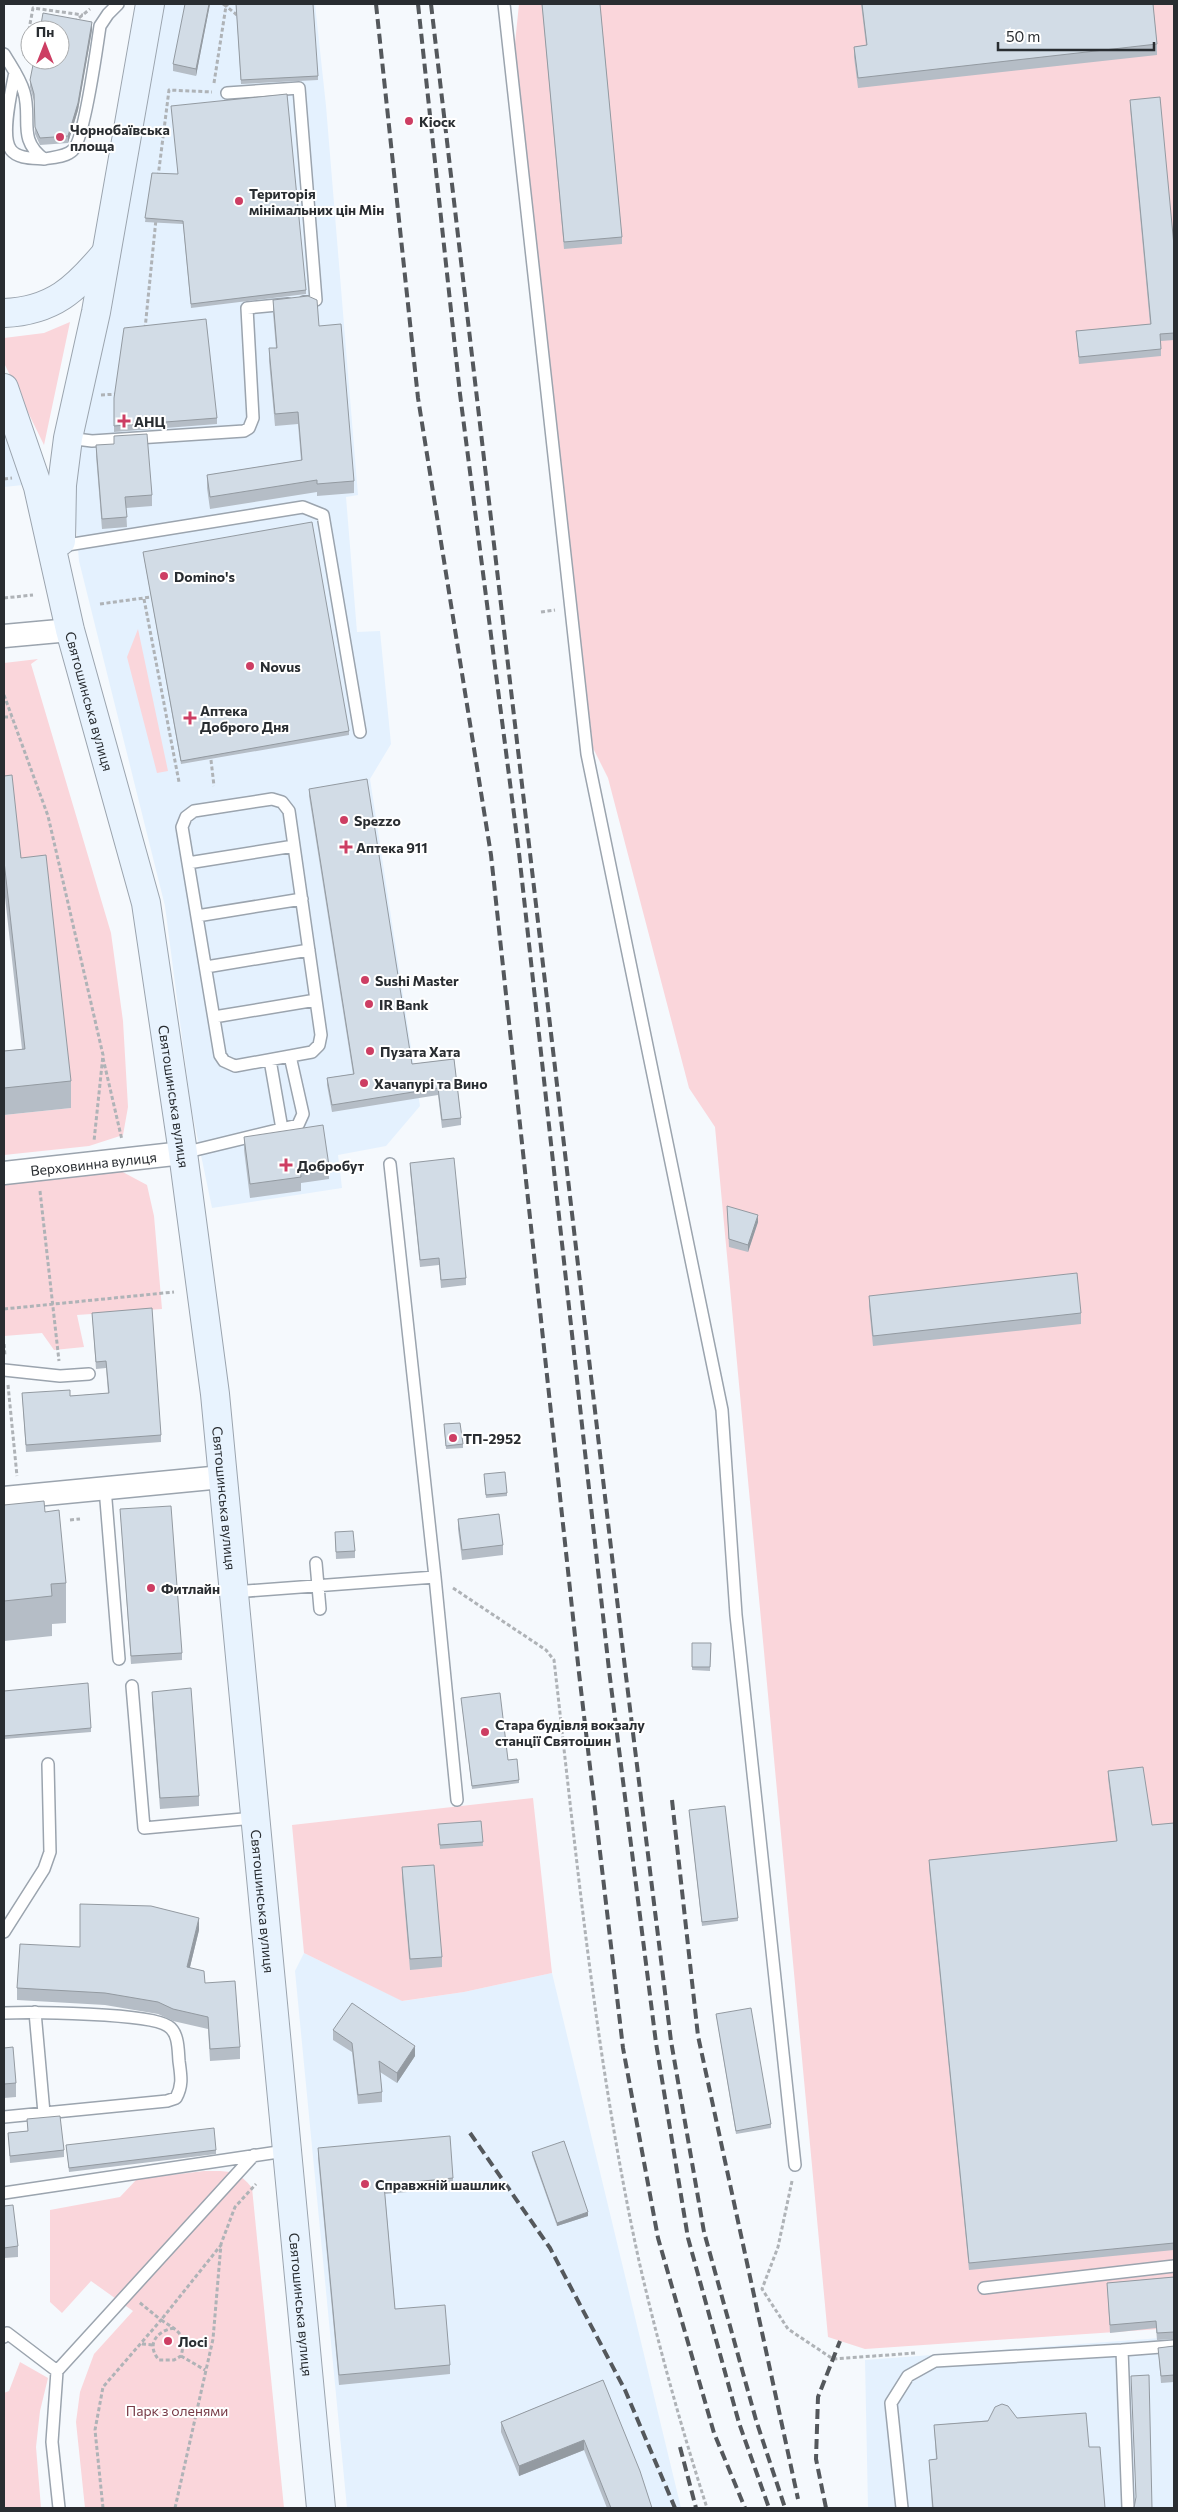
<svg xmlns="http://www.w3.org/2000/svg" width="1178" height="2512" font-family="Commissioner,sans-serif">
	<style>
		.built { fill: #e4f1fe }
		.green { fill: #fad6db }
		.lines { fill: none; stroke-linecap: round; stroke-linejoin: round }
		.service-casing { stroke: #9ba4ae; stroke-width: 14 }
		.minor-casing { stroke: #9ba4ae; stroke-width: 25 }
		.secondary-casing { stroke: #9ba4ae; stroke-width: 30 }
		.path { stroke: #afb3b7; stroke-width: 3; stroke-dasharray: 4 2.5; stroke-linecap: butt }
		.service { stroke: #fff; stroke-width: 11 }
		.minor { stroke: #fff; stroke-width: 22 }
		.secondary { stroke: #e8f3fe; stroke-width: 28 }
		.rail { stroke: #54585c; stroke-width: 4; stroke-dasharray: 10 5; stroke-linecap: butt }
		.wall { fill: #b5bdc6 }
		.shaded-wall { fill: #939aa1 }
		.building { fill: #d2dce6; stroke: #939aa1 }
		.poi-dot { fill: #cd3e63; stroke: #fff; stroke-width: 2 }
		.labels { text-anchor: middle; dominant-baseline: central; stroke-width: 4; stroke-linejoin: round; paint-order: stroke }
		.poi-label { font-size: 14px; font-weight: bold; fill: #292d31; stroke: #fff; text-anchor: start }
		.street-label { font-size: 14px; fill: #292d31; stroke: #fff }
		.park-label { font-size: 14px; fill: #783c47; stroke: #fff }
	</style>
	<rect width="100%" height="100%" fill="#f5f9fd"/>
	<!-- built -->
	<path class="built" d="M158,4h157l11,102 32,389 -12,2 11,135 23,-1 11,113 -21,35 50,327 -34,40 -48,9 4,33 -130,20 -21,-101 -26,-201 -86,-345 -6,-73z
		M4,425l19,60 -19,2z
		M304,1953l99,48 61,-9 88,-19 129,535h-334l-52,-537z
		M1174,2337v171h-306l-3,-148z"/>
	<!-- green -->
	<path class="green" d="M519,4h655v2324l-309,21 -37,-12 -113,-1210 -26,-39 -81,-310 -15,-30 -80,-685z
		M70,322l-26,123 -40,-82v-25l40,-5z
		M138,629l30,142 -11,2 -30,-116z
		M38,659l-7,5 80,269 12,88 5,86 -5,28 -34,11 -85,9v-40l67,-7 -67,-305v-140z
		M119,1170l28,15 7,31 8,93 -85,6 7,32 -30,3 -12,-17 -38,3v-155z
		M533,1798l19,175 -88,19 -62,9 -98,-48 -12,-128z
		M204,2171c22,0 34,-2 48,17l32,320h-199l-9,-86 4,-30 14,-38 39,-43 -42,-30 -29,32 -12,-11v-92l70,-13 17,-18z
		M20,2362l28,16 -8,33 -4,36 5,61h-37v-115l5,-2z"/>
	<g class="lines">
		<defs>
			<path id="service" d="M504,4l83,750 135,656 14,205 59,550
				M4,54c7,12 16,24 20,38 8,27 -7,47 20,67 10,-2 22,-2 29,-9 11,-10 24,-103 27,-124l8,-12 10,-10
				M15,72c-3,17 -15,64 -4,78 7,9 22,8 33,9
				M227,93l72,-5 17,212 -12,2
				M68,438l24,3 152,-10 5,-3 4,-10 -6,-110 41,-4
				M61,546l242,-39 20,8 37,217
				M272,799l10,3 7,9 32,224 -2,10 -7,7 -77,14 -11,-5 -4,-6 -38,-228 4,-10 8,-6z
				M188,863l106,-17
				M197,916l105,-17
				M206,967l103,-17
				M214,1017l102,-17
				M270,1060l12,69
				M183,1153l115,-28 5,-11 -13,-58
				M390,1164l45,413 22,223
				M4,1370l56,6 29,-2
				M105,1488l14,171
				M316,1563l4,46
				M234,1592l201,-15
				M132,1686l12,142 110,-10
				M4,1932l40,-63 6,-17 -2,-88
				M35,2012l9,101
				M4,2013c27,-1 146,0 164,13 11,7 10,24 11,35 2,15 4,24 -3,37l-9,3 -163,16
				M4,2193l281,-42
				M984,2288l190,-22
				M4,2337l3,-4 50,38
				M1122,2350l52,-4
				M59,2508l-7,-66 5,-71 197,-216
				M902,2508l-11,-105 17,-27 27,-15 187,-11 6,158"/>
			<g id="minor">
				<path d="M4,636l66,-6"/>
				<path id="s1" d="M4,1173l179,-20"/>
				<path d="M4,1498l218,-21"/>
			</g>
			<g id="secondary">
				<path d="M4,313c49,-2 72,-24 102,-60"/>
				<path id="s2" d="M4,388l34,99 32,143 76,273 37,250 32,241 106,1114"/>
				<path d="M61,541l1,-56 6,-47 28,-126 54,-308"/>
			</g>
		</defs>
		<!-- service casing -->
		<use href="#service" class="service-casing"/>
		<!-- minor casing -->
		<use href="#minor" class="minor-casing"/>
		<!-- secondary casing -->
		<use href="#secondary" class="secondary-casing"/>
		<!-- path -->
		<path class="path" d="M228,4l-2,2 11,9
			M74,22l16,-13
			M24,56l9,-48 50,7
			M214,83l12,-77 -3,-2
			M158,177l11,-87 43,2
			M145,329l11,-110
			M101,395l17,-1
			M4,479l8,-1
			M4,598l29,-3
			M144,599l35,183
			M100,604l51,-7
			M541,612l14,-2
			M4,695l44,121 55,239 -9,86
			M4,717h8
			M211,760l3,26
			M103,1058l19,82
			M40,1191l19,170
			M4,1309l170,-17
			M4,1344l1,12
			M8,1385l9,91
			M70,1520l10,-1
			M453,1588l93,62 8,10c23,201 42,403 85,601 19,83 42,166 68,247
			M792,2181l-14,66 -16,42 26,40 45,30 82,-6
			M174,2328c-18,3 -28,17 -15,32h15l7,-4c6,-22 -3,-25 -20,-36l60,-75
			M142,2344l11,1
			M181,2356l24,14
			M103,2508l-8,-78 8,-43 58,-67 -22,-18
			M175,2508l38,-169 8,-95 14,-37 21,-23"/>
		<!-- service -->
		<use href="#service" class="service"/>
		<!-- minor -->
		<use href="#minor" class="minor"/>
		<!-- secondary -->
		<use href="#secondary" class="secondary"/>
		<!-- rail -->
		<path class="rail" d="M376,4l42,394 73,457 88,818 44,375 35,190 56,195 31,75
			M418,4l42,390 59,459 90,817 47,373 32,195 51,185 30,85
			M431,4l194,1664 46,373 33,191 52,188 29,88
			M672,1800l26,236 100,463
			M470,2133l80,115 75,142 50,118
			M680,2447l16,61
			M826,2508l-10,-49 2,-62 22,-56"/>
	</g>
	<!-- wall -->
	<path class="wall" d="M210,4l-14,72 -23,-5v-7z
		M236,4l82,72v4l-77,4z
		M542,4h58l22,233v7l-58,5z
		M861,4h292l4,40v11l-299,33 -4,-31v-10l12,-2z
		M92,30l-14,80 -10,33 -28,2 -5,-11 -1,-33 -4,-14v-7z
		M1130,100l44,146v94l-13,1v15l-82,8 -3,-33 74,-7 -20,-217z
		M152,173l154,117v4l-115,14 -8,-84 -38,-2z
		M273,300l46,26 35,155v12l-37,3v-4l-107,17 -3,-21v-13l94,-15 -3,-36 -23,2 -6,-65v-13h7l-3,-35z
		M114,398l103,20v6l-103,8z
		M96,445l56,50v11l-26,2 1,19 -25,2 -6,-73z
		M143,552l206,179v4l-168,29z
		M4,776l17,82 50,223v27l-67,7v-64l18,-2 -18,-161z
		M309,789l103,275 42,-5 7,59v7l-19,3 -4,-33 -106,17 -5,-27v-7l26,-4 -44,-278z
		M244,1137l85,29v13l-28,4v8l-51,7 -6,-48z
		M410,1163l56,115v7l-25,3 -2,-23 -19,2 -10,-97z
		M727,1206l31,16 -10,30 -19,-5z
		M869,1296l212,17v11l-208,22 -4,-40z
		M92,1313l69,122v7l-135,10 -4,-59 48,3 38,-3 -2,-25 -10,1z
		M444,1428l19,16v4l-17,1z
		M484,1477l23,16v3l-21,2z
		M4,1505l41,7 21,71v40l-14,1v12l-48,5z
		M120,1509l62,144v7l-51,4z
		M458,1519l45,26v10l-41,5 -4,-31z
		M335,1532l20,19v7l-19,1z
		M692,1643h19l-1,28 -18,-1z
		M4,1691l87,37v4l-87,7z
		M152,1692l47,104v10l-39,3 -8,-107z
		M461,1698l47,62 11,20v3l-47,6z
		M1108,1771l44,54 22,-2v427l-205,20 -40,-402v-8l187,-19 -8,-63z
		M689,1810l49,108v3l-36,5z
		M481,1821l2,25 -43,3 -2,-22z
		M402,1867l40,90v10l-32,3 -8,-92z
		M199,1930l-9,37 15,16 35,64v12l-30,2 -2,-32 -35,-8 -15,-7 -53,-9 -88,-5v-12l63,-41z
		M716,2014l55,110v4l-35,6z
		M333,2030l82,26 -18,27 -17,-11 2,20v10l-24,2 -6,-52 -19,-12z
		M4,2048l12,35v14l-12,1z
		M27,2119l37,31v7l-54,6 -2,-30 20,-2z
		M66,2145l150,5v4l-147,18z
		M318,2148l135,30v10l-68,6 10,115 55,56v9l-111,11 -21,-227z
		M532,2152l56,64 -31,10 -25,-71z
		M4,2206l14,40v11l-14,1z
		M1174,2277v62l-17,1 -1,-12 -46,5 -3,-50z
		M1174,2346v36l-13,1 -3,-35z
		M603,2380l49,128h-45l-23,-58 -65,26 -18,-44v-10z
		M1017,2418l72,29 16,61h-173l-3,-48 7,-1 -2,-34z"/>
	<!-- shaded-wall -->
	<path class="shaded-wall" d="M209,4h1l-14,72v-7z
		M92,22v8l-14,80 -10,33v-7z
		M758,1215v7l-10,30v-7z
		M199,1918v12l-12,49v-12z
		M415,2046v10l-18,27v-10z
		M588,2212v4l-31,10v-3z
		M584,2440v10l-65,26v-10z"/>
	<!-- building -->
	<path class="building" d="M185,4h24l-13,65 -23,-5z
		M236,4h77l5,72 -77,4z
		M542,4h58l22,233 -58,5z
		M862,4h291l4,40 -299,34 -4,-31 13,-2z
		M43,13l49,9 -14,81 -10,33 -28,2 -5,-11 -1,-33 -4,-14 4,-20h26v-30h-20z
		M287,94l19,196 -115,14 -8,-83 -38,-3 7,-45 26,1 -7,-68z
		M1160,97l14,149v87l-14,1 1,15 -82,8 -3,-26 75,-7 -21,-224z
		M308,296l9,4 2,26 22,-2 13,157 -37,3v-4l-107,17 -3,-22 95,-15 -4,-48 -23,2 -6,-66h8l-4,-48z
		M206,319l11,99 -103,8v-28l10,-70z
		M147,434l5,61 -27,2 2,20 -25,2 -6,-74 18,-1v-8z
		M312,522l37,209 -168,30 -38,-209z
		M12,775l9,83 25,-3 25,226 -67,7v-37l21,-2 -21,-188v-85z
		M367,779l45,285 42,-5 7,59 -19,2 -4,-32 -106,17 -5,-27 27,-4 -45,-285z
		M323,1125l6,41 -29,3 1,8 -51,7 -6,-47z
		M454,1158l12,120 -25,2 -2,-22 -19,2 -10,-97z
		M727,1206l31,9 -10,30 -19,-6z
		M1077,1273l4,40 -208,23 -4,-40z
		M152,1308l9,127 -135,10 -4,-52 48,-3v6l39,-3 -3,-32 -10,1 -4,-49z
		M460,1423l3,21 -17,2 -2,-22z
		M505,1472l2,21 -21,2 -2,-21z
		M44,1501l1,11 14,-2 7,73 -15,1 1,12 -48,5v-96z
		M171,1506l11,147 -51,3 -11,-147z
		M499,1514l4,31 -41,5 -4,-31z
		M353,1531l2,20 -19,1 -1,-20z
		M692,1643h19l-1,24h-18z
		M88,1683l3,45 -87,8v-45z
		M191,1688l8,108 -39,2 -8,-106z
		M500,1693l8,67 9,-1 2,21 -47,6 -11,-88z
		M1143,1767l9,58 22,-2v420l-205,20 -40,-403 188,-19 -9,-70z
		M725,1806l13,112 -36,4 -13,-112z
		M481,1821l2,21 -43,3 -2,-21z
		M434,1865l8,92 -32,2 -8,-92z
		M80,1904l71,2 48,12 -12,49 17,4 1,12 30,-2 5,66 -30,2 -2,-32 -35,-8 -15,-7 -53,-9 -88,-5 3,-44 60,3z
		M352,2003l63,43 -18,27 -18,-12 3,31 -24,3 -6,-52 -19,-13z
		M751,2008l20,116 -35,7 -20,-117z
		M13,2047l3,36 -12,1v-36z
		M60,2116l4,34 -54,6 -2,-23 20,-2 -1,-12z
		M214,2128l2,22 -147,18 -3,-23z
		M450,2136l3,42 -69,7 11,124 50,-4 5,60 -111,10 -21,-227z
		M564,2141l24,71 -31,11 -25,-71z
		M13,2205l5,41 -14,2v-42z
		M1174,2277v55l-17,1 -1,-12 -46,4 -3,-42z
		M1174,2346v29l-13,1 -3,-28z
		M1149,2375l3,133h-18l2,-11 -5,-121z
		M603,2380l37,91 12,37h-41l-27,-68 -65,26 -18,-44z
		M1002,2404l6,2 9,12 69,-5 3,34h11l5,61h-172l-4,-48 8,-1 -3,-34 54,-4 7,-14z"/>
	<!-- markers -->
	<g class="poi-dot">
		<circle cx="409" cy="121" r="5"/>
		<circle cx="60" cy="137" r="5"/>
		<circle cx="239" cy="201" r="5"/>
		<path d="M121.5 413.5h5v5h5v5h-5v5h-5v-5h-5v-5h5z"/>
		<circle cx="164" cy="576" r="5"/>
		<circle cx="250" cy="666" r="5"/>
		<path d="M187.5 710.5h5v5h5v5h-5v5h-5v-5h-5v-5h5z"/>
		<circle cx="344" cy="820" r="5"/>
		<path d="M343.5 839.5h5v5h5v5h-5v5h-5v-5h-5v-5h5z"/>
		<circle cx="365" cy="980" r="5"/>
		<circle cx="369" cy="1004" r="5"/>
		<circle cx="370" cy="1051" r="5"/>
		<circle cx="364" cy="1083" r="5"/>
		<path d="M283.5 1157.5h5v5h5v5h-5v5h-5v-5h-5v-5h5z"/>
		<circle cx="453" cy="1438" r="5"/>
		<circle cx="151" cy="1588" r="5"/>
		<circle cx="485" cy="1732" r="5"/>
		<circle cx="365" cy="2184" r="5"/>
		<circle cx="168" cy="2341" r="5"/>
	</g>
	<g class="labels">
		<!-- poi labels -->
		<g class="poi-label">
			<text x="419" y="121">Кіоск</text>
			<text x="70" y="129">Чорнобаївська<tspan x="70" dy="16">площа</tspan></text>
			<text x="249" y="193">Територія<tspan x="249" dy="16">мінімальних цін Мін</tspan></text>
			<text x="134" y="421">АНЦ</text>
			<text x="174" y="576">Domino's</text>
			<text x="260" y="666">Novus</text>
			<text x="200" y="710">Аптека<tspan x="200" dy="16">Доброго Дня</tspan></text>
			<text x="354" y="820">Spezzo</text>
			<text x="356" y="847">Аптека 911</text>
			<text x="375" y="980">Sushi Master</text>
			<text x="379" y="1004">IR Bank</text>
			<text x="380" y="1051">Пузата Хата</text>
			<text x="374" y="1083">Хачапурі та Вино</text>
			<text x="297" y="1165">Добробут</text>
			<text x="463" y="1438">ТП-2952</text>
			<text x="161" y="1588">Фитлайн</text>
			<text x="495" y="1724">Стара будівля вокзалу<tspan x="495" dy="16">станції Святошин</tspan></text>
			<text x="375" y="2184">Справжній шашлик</text>
			<text x="178" y="2341">Лосі</text>
		</g>
		<!-- street labels -->
		<g class="street-label">
			<text stroke="none"><textPath href="#s2" startOffset="325">Святошинська вулиця</textPath></text>
			<text stroke="none"><textPath href="#s2" startOffset="730">Святошинська вулиця</textPath></text>
			<text stroke="none"><textPath href="#s1" startOffset="90">Верховинна вулиця</textPath></text>
			<text stroke="none"><textPath href="#s2" startOffset="1135">Святошинська вулиця</textPath></text>
			<text stroke="none"><textPath href="#s2" startOffset="1540">Святошинська вулиця</textPath></text>
			<text stroke="none"><textPath href="#s2" startOffset="1945">Святошинська вулиця</textPath></text>
		</g>
		<!-- park labels -->
		<g class="park-label">
			<text x="177" y="2410">Парк з оленями</text>
		</g>
	</g>
	<!-- border -->
	<rect width="1178" height="2512" fill="none" stroke="#292d31" stroke-width="10"/>
	<!-- north arrow -->
	<g transform="translate(45 45)"><circle r="24" fill="#ffffff" stroke="#a9abad"/>
	<path d="M0-4L9 19L0 12L-9 19Z" fill="#cd3e63"/>
	<text y="-8" font-size="14" font-weight="bold" text-anchor="middle" fill="#292d31">Пн</text>
	</g>
	<!-- scale -->
	<path d="M998 42v8h156v-8" fill="none" stroke="#292d31" stroke-width="2.5"/>
	<text x="1006" y="42" font-size="15" fill="#292d31" stroke="#ffffff" stroke-width="4" paint-order="stroke">50 m</text>
</svg>
